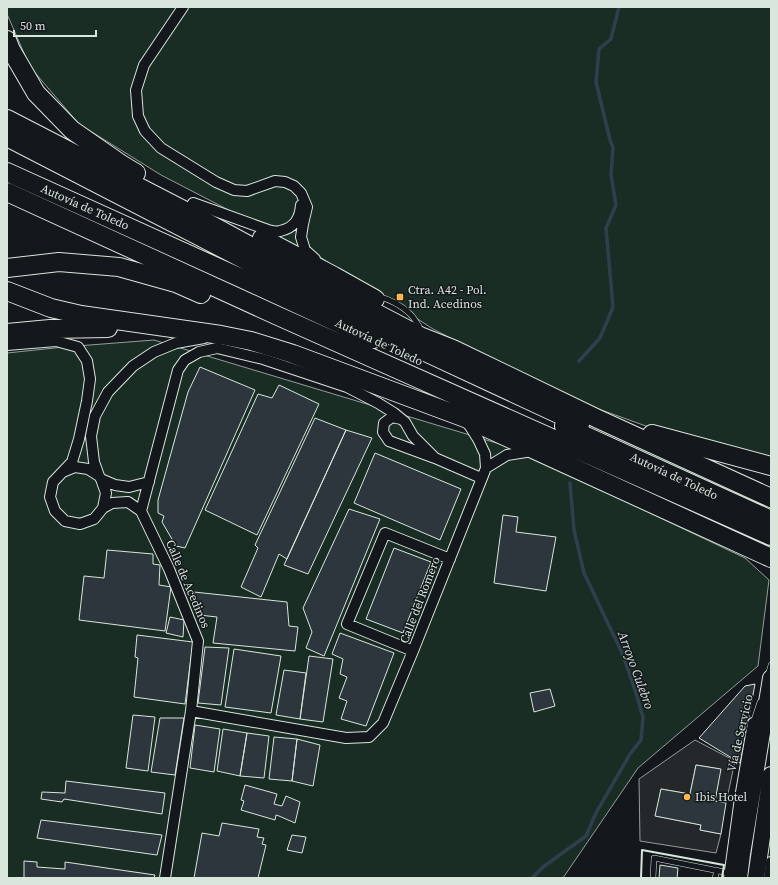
<svg xmlns="http://www.w3.org/2000/svg" width="778" height="885" font-family="'Source Serif 4',serif">
	<style>
		.green { fill: #1a2d24; stroke: #939e99 }
		.parking { fill: #24282b; stroke: #939e99 }
		.lines { fill: none; stroke-linecap: round; stroke-linejoin: round }
		.stream { stroke: #2f3f4d; stroke-width: 3.5 }
		.building { fill: #2c363c; stroke: #d8e6dc }
		.lane-casing { stroke: #d8e6dc; stroke-width: 6 }
		.street-casing { stroke: #d8e6dc; stroke-width: 12 }
		.primary-casing { stroke: #d8e6dc; stroke-width: 18 }
		.highway-casing { stroke: #d8e6dc; stroke-width: 20 }
		.lane { stroke: #14181c; stroke-width: 5 }
		.street { stroke: #14181c; stroke-width: 10 }
		.primary { stroke: #14181c; stroke-width: 16 }
		.highway { stroke: #14181c; stroke-width: 18 }
		.wall { stroke: #d8e6dc; stroke-width: 2 }
		.poi-dot { fill: #ffb74d; stroke: #14181c; stroke-width: 1.5 }
		.labels { text-anchor: middle; dominant-baseline: central; stroke-width: 3; stroke-linejoin: round; paint-order: stroke }
		.street-label { font-size: 12px; fill: #d8e6dc; stroke: #14181c }
		.poi-label { font-size: 12px; fill: #d8e6dc; stroke: #14181c; text-anchor: start }
		.water-label { font-size: 13px; font-style: italic; fill: #d8e6dc; stroke: #14181c }
	</style>
	<rect width="100%" height="100%" fill="#14181c"/>
	<!-- green -->
	<path class="green" d="M7,7h764v452l-114,-29 -89,-32 -135,-69 -66,-43 -16,-7 -28,-20 -162,-84 -82,-51 -49,-57 -23,-53z
		M154,340l359,108 232,110 24,22 -11,86 -120,102 -75,110h-556v-525l57,-6z"/>
	<!-- parking -->
	<path class="parking" d="M695,740l40,21 -9,42 -11,-2 5,-32 -24,-4 -6,29 -29,-5 -5,27 45,9 -1,5 21,4 -5,19 -76,-12 -1,-62z"/>
	<g class="lines">
		<!-- stream -->
		<path class="stream" d="M579,361l21,-23 13,-31 -7,-79 10,-23 -5,-30 2,-28 -3,-7 -14,-58 3,-33 12,-10 8,-32
			M532,878l11,-11 43,-31 10,-23 34,-59 11,-14 2,-23 -8,-27 -12,-35 -39,-82 -10,-43 -4,-47"/>
	</g>
	<!-- building -->
	<path class="building" d="M200,367l55,23 -70,158 -9,-2 -14,-24 2,-6 -6,-3v-13l30,-108z
		M279,385l40,19 -62,131 -52,-25 53,-116 14,4z
		M315,418l31,12 -59,129 -8,-5 -18,43 -20,-10 17,-39 -3,-3z
		M346,430l26,8 -64,136 -24,-9z
		M375,453l86,36 -21,51 -86,-37z
		M349,509l31,10 -56,137 -18,-8 6,-16 -9,-24z
		M503,515l15,2 -2,15 40,5 -10,54 -52,-8z
		M394,548l37,14 -28,71 -37,-14z
		M107,550l46,4v10l7,1 -1,20 12,2 -6,44 -86,-11 5,-44 20,2z
		M194,592l93,10 2,24 9,1 -3,24 -82,-8 4,-26 -18,-2z
		M170,617l14,3 -1,17 -17,-4z
		M340,633l54,20 -28,73 -25,-7 6,-18 -8,-3 8,-21 -7,-3 3,-15 -11,-5z
		M137,635l56,7 -8,62 -51,-7 4,-39 -3,-1z
		M205,647l24,1 -8,57 -23,-2z
		M234,649l47,7 -10,57 -46,-6z
		M309,656l24,3 -10,63 -23,-3z
		M284,670l22,3 -6,46 -24,-4z
		M755,684l-14,75 -1,4 -41,-25 46,-52z
		M550,689l5,17 -21,6 -4,-19z
		M133,715l22,2 -7,54 -22,-3z
		M160,718h24l-9,57 -24,-3z
		M195,725l25,4 -6,43 -24,-4z
		M223,729l24,4 -7,43 -23,-5z
		M247,733l22,3 -5,42 -24,-2z
		M274,737l23,2 -5,42 -23,-2z
		M297,739l23,6 -7,41 -21,-5z
		M696,765l25,4 -6,32 11,2 -5,31 -21,-4 1,-5 -46,-9 6,-27 29,5z
		M66,781l99,12 -3,21 -98,-15 -2,3 -21,-3 1,-7 23,1z
		M245,785l32,9 -3,10 8,2 4,-10 14,6 -5,21 -16,-7 -3,-1 -1,5 -34,-10 3,-9 -3,-1z
		M41,820l121,15 -5,20 -120,-17z
		M222,823l37,6 -2,8 7,1 -2,6 4,1 -8,33h-64l8,-45 17,3z
		M292,835l14,2 -4,16 -15,-3z
		M24,861l13,1v5l28,2v-7l90,13 -1,3h-130z
		M660,865l18,3 -1,10h-18z"/>
	<g class="lines">
		<defs>
			<path id="lane" d="M377,296c11,3 24,9 32,17 4,3 7,9 10,13
				M768,676l3,-11
				M753,723l7,-21
				M653,878l1,-20 75,15
				M715,878l2,-8"/>
			<path id="street" d="M183,7l-39,58 -8,25 2,26 7,15 16,17 55,34 18,8 13,1 28,-10 10,1 9,4 7,7 6,14 -4,17 -2,13 4,13 10,9
				M193,203l75,27c4,1 9,2 12,1 14,-3 20,-12 21,-26
				M7,345l49,-4 22,6 9,14 3,18 -3,22 -8,38 -7,23 -19,20 -3,15 5,14 10,10 15,3 14,-5 9,-11 3,-15 -5,-14 -2,-3 -11,-7 -13,-2 -12,5
				M401,419l-9,-2 -8,6 -1,9 6,9 46,17 46,20
				M486,468l21,-13 25,-4
				M99,476l-5,-14 -3,-26 4,-20 13,-24 25,-26 21,-14 22,-9 28,-5
				M101,479l14,6 14,2 20,-5
				M103,508l9,-5 16,-1 13,9 28,58 29,72 -7,70 -26,167
				M141,511l37,-141 7,-10 14,-8 18,-4 46,11 84,28 31,16 16,10 11,9 8,14 22,22
				M413,651l-66,-27 38,-91 65,26
				M191,711l155,27 23,-1 14,-14 30,-72 73,-183 -1,-14 -7,-15 -12,-19
				M729,878l11,-80 13,-75
				M769,878l2,-16"/>
			<path id="primary" d="M739,878l3,-24 29,-176
				M756,878l15,-103"/>
			<path id="highway" d="M7,40l4,10 25,43 36,37 49,34 15,9
				M7,119l184,95 137,74 92,48 33,13 145,70 173,79
				M7,137l399,206 174,81
				M7,172l236,107 130,60
				M7,192l271,124 493,220
				M262,238l72,38 41,23
				M7,268l52,-6 60,5 57,16 25,11
				M7,291l44,17 30,7 140,20 30,6 42,13 172,64 295,135 11,5
				M7,333l43,-4 58,-1
				M564,426l207,94
				M652,434l119,32"/>
		</defs>
		<!-- lane casing -->
		<use href="#lane" class="lane-casing"/>
		<!-- street casing -->
		<use href="#street" class="street-casing"/>
		<!-- primary casing -->
		<use href="#primary" class="primary-casing"/>
		<!-- highway casing -->
		<use href="#highway" class="highway-casing"/>
		<!-- lane -->
		<use href="#lane" class="lane"/>
		<!-- street -->
		<use href="#street" class="street"/>
		<!-- primary -->
		<use href="#primary" class="primary"/>
		<!-- highway -->
		<use href="#highway" class="highway"/>
		<!-- wall -->
		<path class="wall" d="M641,878l1,-28 82,15 -2,13"/>
	</g>
	<!-- markers -->
	<g class="poi-dot">
		<rect x="396" y="293" width="8" height="8" rx="2"/>
		<circle cx="687" cy="797" r="4"/>
	</g>
	<g class="labels">
		<!-- street labels -->
		<g class="street-label">
			<text transform="translate(85 207) rotate(24)">Autovía de Toledo</text>
			<text transform="translate(379 342) rotate(25)">Autovía de Toledo</text>
			<text transform="translate(674 476) rotate(25)">Autovía de Toledo</text>
			<text transform="translate(188 584) rotate(67)">Calle de Acedinos</text>
			<text transform="translate(420 600) rotate(-69)">Calle del Romero</text>
			<text transform="translate(740 733) rotate(-77)">Vía de Servicio</text>
		</g>
		<!-- poi labels -->
		<g class="poi-label">
			<text x="408" y="290">Ctra. A42 - Pol.<tspan x="408" dy="14">Ind. Acedinos</tspan></text>
			<text x="695" y="797">Ibis Hotel</text>
		</g>
		<!-- water labels -->
		<g class="water-label">
			<text transform="translate(636 670) rotate(70)">Arroyo Culebro</text>
		</g>
	</g>
	<!-- border -->
	<rect width="778" height="885" fill="none" stroke="#d8e6dc" stroke-width="16"/>
	<!-- scale -->
	<path d="M14 30v6h82v-6" fill="none" stroke="#d8e6dc" stroke-width="2"/>
	<text x="20" y="30" font-size="12" fill="#d8e6dc" stroke="#14181c" stroke-width="3" paint-order="stroke">50 m</text>
</svg>
